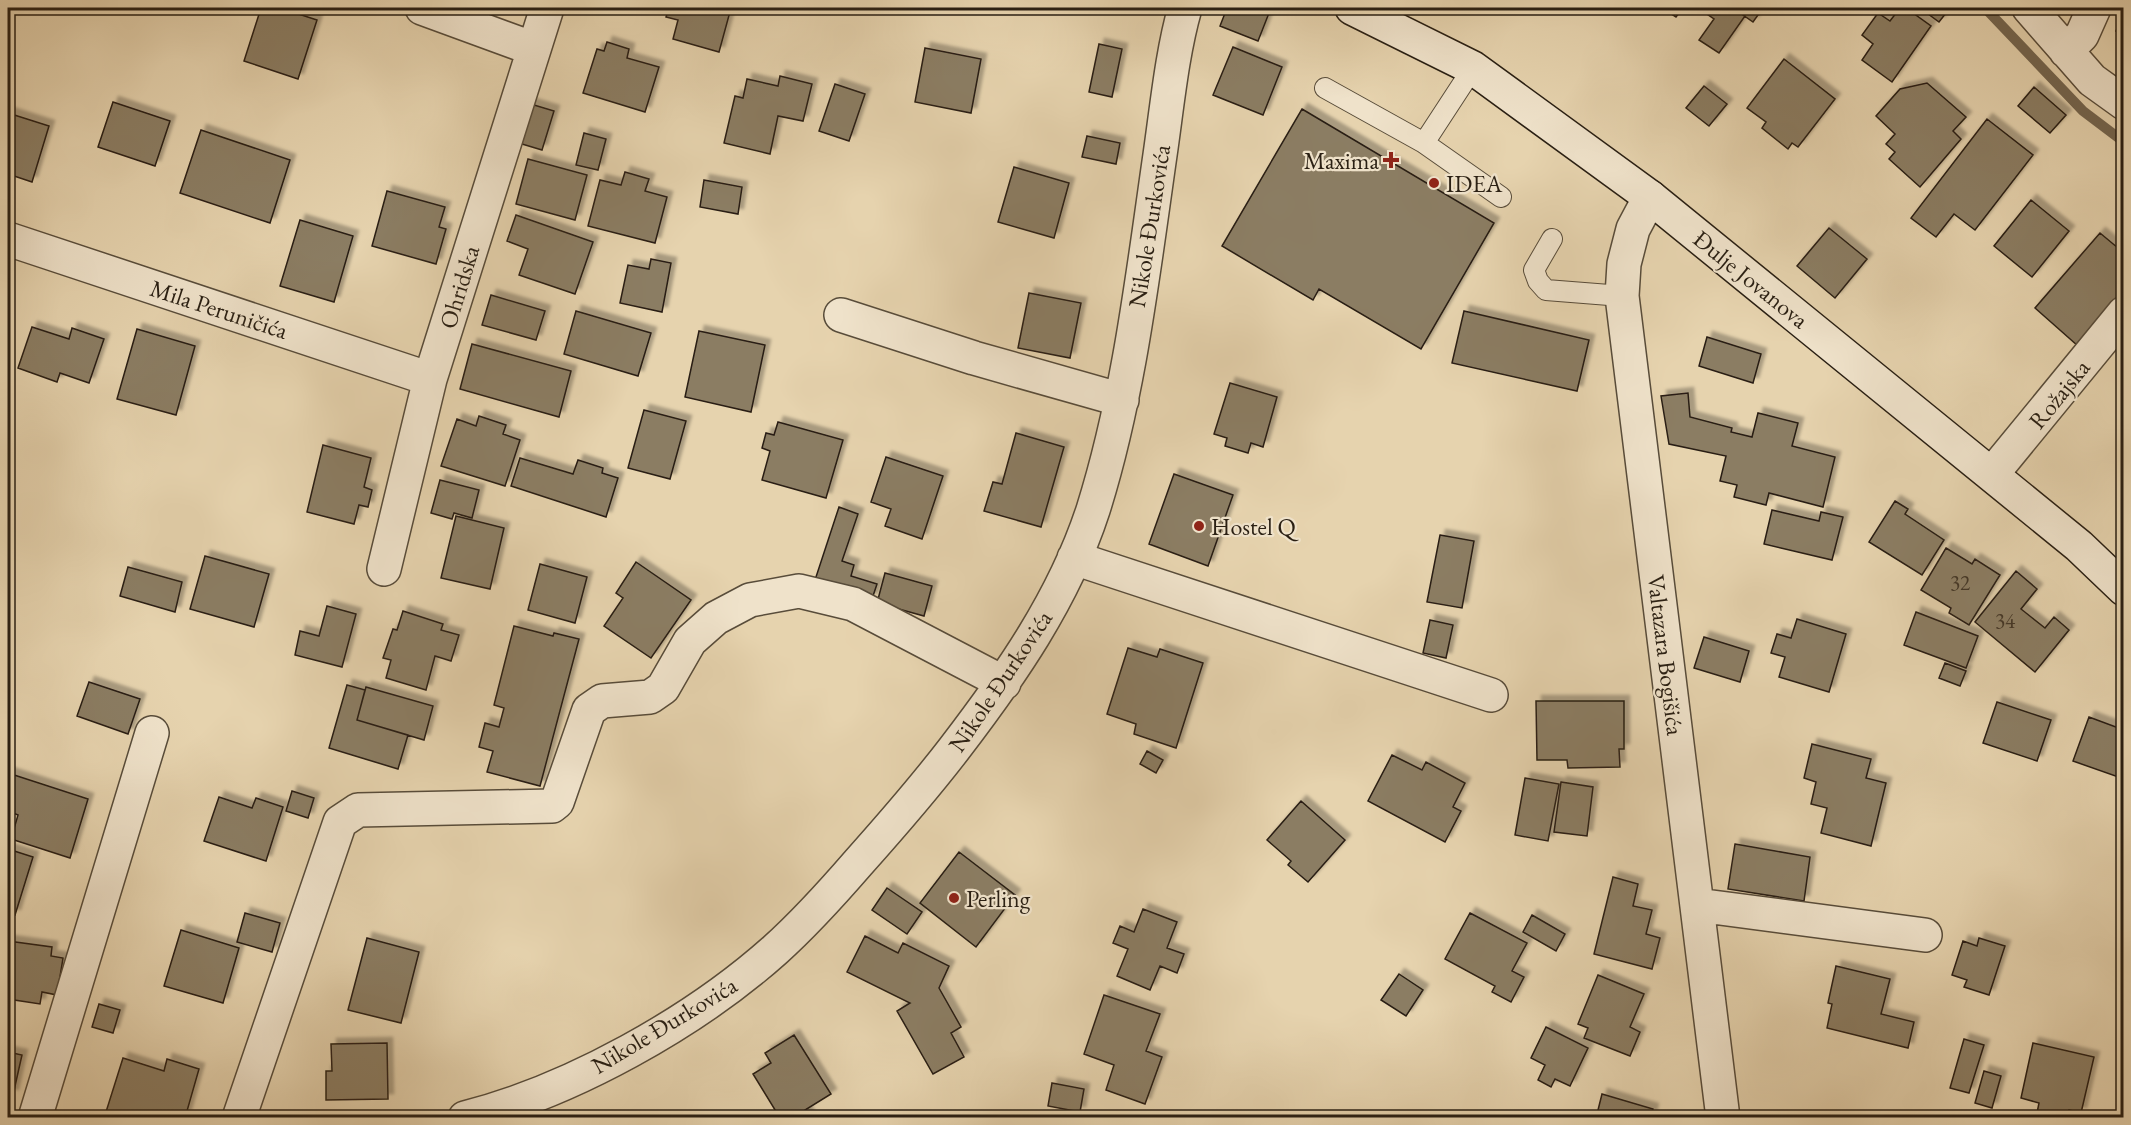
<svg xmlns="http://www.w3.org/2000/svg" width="2131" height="1125" font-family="'EB Garamond',serif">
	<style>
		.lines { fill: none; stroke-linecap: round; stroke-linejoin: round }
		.stream { stroke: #746650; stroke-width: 10 }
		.building { fill: #8b7d64; stroke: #291f13; stroke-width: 1.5; filter: url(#shadow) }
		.lane-casing { stroke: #584c3a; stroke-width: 22 }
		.street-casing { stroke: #584c3a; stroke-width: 36 }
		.secondary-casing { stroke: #291f13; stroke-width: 36 }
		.lane { stroke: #efe2ca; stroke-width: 20 }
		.street { stroke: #efe2ca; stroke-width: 33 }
		.secondary { stroke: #efe2ca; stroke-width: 33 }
		.poi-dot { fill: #8f2418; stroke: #efe2ca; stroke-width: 2 }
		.labels { text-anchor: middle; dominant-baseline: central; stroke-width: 4.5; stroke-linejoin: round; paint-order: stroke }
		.number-label { font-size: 21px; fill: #423627 }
		.poi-label { font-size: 24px; fill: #291f13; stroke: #efe2ca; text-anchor: start }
		.street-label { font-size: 24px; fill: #291f13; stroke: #efe2ca }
	</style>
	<defs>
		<filter id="shadow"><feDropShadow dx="5.5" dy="-5.5" stdDeviation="1.5" flood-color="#0004"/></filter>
	</defs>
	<rect width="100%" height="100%" fill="#e6d3ae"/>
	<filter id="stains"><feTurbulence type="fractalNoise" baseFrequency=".00333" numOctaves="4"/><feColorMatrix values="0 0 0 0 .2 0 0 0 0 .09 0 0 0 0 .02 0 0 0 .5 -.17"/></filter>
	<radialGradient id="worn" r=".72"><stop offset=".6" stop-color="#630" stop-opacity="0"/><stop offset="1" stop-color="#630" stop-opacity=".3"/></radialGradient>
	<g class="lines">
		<!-- stream -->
		<path class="stream" d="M1985,8l98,103 41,31"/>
	</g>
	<!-- building -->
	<path class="building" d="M261,8h19l37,12 -19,59 -54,-18z
		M669,8h62l-12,44 -46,-13 5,-19 -12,-3z
		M1227,8h28l14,5 -11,28 -38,-15z
		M1662,8h21l-7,9z
		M1698,8h35l12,8 -26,37 -20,-13 15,-21z
		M1733,8h30l-10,14z
		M1900,8h6l25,18 -39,56 -30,-22 11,-16 -11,-9 16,-22 12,8z
		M1920,8h30l-11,14z
		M2124,11v23l-8,-3z
		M607,42l22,7 -2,9 32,9 -14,45 -62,-19 14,-44 7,2z
		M1099,44l23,5 -10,48 -23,-5z
		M1233,47l49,20 -19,48 -50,-20z
		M925,48l56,11 -10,54 -56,-11z
		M1784,59l51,40 -37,48 -6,-4 -4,6 -26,-21 4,-6 -19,-14z
		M780,76l32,8 -9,37 -25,-5 -8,38 -46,-11 11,-47 8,2 4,-19 31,7z
		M1927,83l39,34 -13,14 8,8 -41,48 -31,-28 6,-7 -9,-8 9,-10 -19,-18 24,-27z
		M835,84l30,10 -16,47 -30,-10z
		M1704,86l23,18 -18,22 -23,-18z
		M2034,87l32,28 -16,18 -32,-27z
		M113,102l57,19 -15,45 -57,-19z
		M524,102l30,9 -12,39 -30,-9z
		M1302,109l192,114 -73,126 -102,-60 -6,11 -91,-54z
		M8,113l41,13 -17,56 -24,-8z
		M1987,119l46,36 -58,75 -21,-16 -18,23 -25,-19z
		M201,130l89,30 -20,63 -90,-30z
		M584,133l22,6 -8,31 -22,-5z
		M1087,136l33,7 -4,21 -34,-7z
		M528,159l59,16 -12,45 -59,-16z
		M1014,167l55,16 -15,55 -56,-16z
		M625,172l24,7 -4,12 22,6 -12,46 -67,-17 12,-46 21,5z
		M704,180l38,7 -4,27 -38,-7z
		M387,191l58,16 -6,20 7,2 -10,35 -64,-18z
		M2031,200l38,31 -37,46 -38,-31z
		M516,215l77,27 -18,52 -56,-19 9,-26 -21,-8z
		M300,220l53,16 -19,66 -54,-16z
		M1829,228l38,31 -32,39 -38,-32z
		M2100,233l24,20v42l-46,51 -43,-38z
		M651,259l20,4 -9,49 -42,-9 8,-38 21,4z
		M1029,293l52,10 -11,55 -52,-10z
		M491,295l54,16 -9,29 -54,-15z
		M576,311l75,22 -13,43 -74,-22z
		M1464,311l125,29 -12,51 -125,-28z
		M32,327l37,12 3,-11 32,11 -15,44 -29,-10 -3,9 -39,-14z
		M137,329l58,17 -19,69 -59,-16z
		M699,331l66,14 -14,67 -66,-15z
		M1707,337l54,17 -8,29 -54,-17z
		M472,344l99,27 -12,46 -99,-28z
		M1230,383l47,14 -14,50 -12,-4 -3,10 -23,-7 2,-8 -13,-4z
		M1688,393l2,24 42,11 -1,4 21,5 6,-24 40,10 -6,23 43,11 -12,50 -54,-14 -3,12 -32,-8 3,-12 -17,-4 6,-25 -57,-12 -8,-48z
		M644,410l42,11 -16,58 -42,-11z
		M479,416l27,9 -3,9 17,6 -15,46 -64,-20 16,-47 19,7z
		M778,422l65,18 -17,58 -64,-18 8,-29 -8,-3 4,-15 8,2z
		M1016,433l48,14 -23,80 -57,-16 9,-29 9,2z
		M323,445l48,13 -7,29 8,3 -4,17 -9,-2 -5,19 -47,-12z
		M886,457l57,19 -21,63 -37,-13 6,-17 -20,-7z
		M520,458l53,16 5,-14 25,8 -1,5 16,5 -12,39 -95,-31z
		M1174,474l59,21 -25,71 -59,-22z
		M440,480l39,10 -7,28 -18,-5 -2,6 -21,-6z
		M1895,501l13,8 -3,5 39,26 -22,35 -53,-33z
		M839,507l19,7 -16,47 12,4 -3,11 26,8 -5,15 -57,-19z
		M1772,510l47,11 2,-9 22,5 -11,43 -68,-16z
		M456,516l48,12 -14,61 -49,-11z
		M1440,535l34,6 -12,67 -35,-6z
		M1946,548l26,16 3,-5 25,16 -31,50 -20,-12 2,-5 -30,-18z
		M205,556l64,18 -15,53 -64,-18z
		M636,562l55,38 -40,58 -47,-32 19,-28 -7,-5z
		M540,564l47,13 -12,46 -47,-13z
		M128,567l54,15 -7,30 -55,-16z
		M2016,571l21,18 -16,20 24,19 9,-11 15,13 -34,42 -60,-50z
		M885,573l47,13 -8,30 -47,-13z
		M327,606l29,8 -14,53 -47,-12 5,-24 19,5z
		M403,611l40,13 -2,6 18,5 -8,26 -16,-5 -9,34 -40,-12 5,-18 -8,-2 10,-29 4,1z
		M1916,612l62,24 -12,32 -62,-23z
		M1797,619l49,15 -17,58 -50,-15 6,-20 -14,-4 6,-19 14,4z
		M1430,620l23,5 -7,33 -23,-5z
		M514,626l39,10 1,-3 25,6 -39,147 -53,-14 6,-21 -14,-4 6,-24 14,4 5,-19 -10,-3z
		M1704,637l45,14 -9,31 -46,-14z
		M1128,648l29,9 3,-8 43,14 -27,85 -42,-14 2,-10 -29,-10z
		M1945,663l21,8 -6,15 -21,-8z
		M89,682l51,17 -12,35 -51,-18z
		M347,685l18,5 -8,30 51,15 -10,34 -69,-21z
		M366,687l67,19 -9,34 -67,-20z
		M1536,701h88v48h-5l1,18 -52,1 -1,-8h-30z
		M1997,702l54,18 -14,41 -54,-18z
		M2089,717l35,13v49l-51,-18z
		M1812,744l59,15 -5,19 20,5 -15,63 -50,-13 6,-25 -16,-4 5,-22 -12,-4z
		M1147,751l16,9 -7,13 -16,-9z
		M1392,755l30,15 4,-8 39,21 -12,24 8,4 -16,31 -77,-41z
		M8,773l80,26 -18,59 -59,-19 7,-24 -10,-4z
		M1525,778l34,6 -11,57 -33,-6z
		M1561,782l32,5 -6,49 -33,-4z
		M292,791l22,7 -6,20 -22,-7z
		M219,797l33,11 4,-10 27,9 -17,54 -62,-20z
		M1301,801l44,39 -37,42 -20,-17 3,-4 -24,-21z
		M1735,844l75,13 -6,44 -76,-12z
		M8,849l25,8 -18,58 -7,-2z
		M959,852l56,43 -39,52 -56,-44z
		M1613,877l25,7 -5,22 19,4 -6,24 14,4 -8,31 -58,-15z
		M887,888l35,24 -15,22 -35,-24z
		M1143,909l34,13 -10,26 17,6 -7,19 -17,-7 -10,24 -33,-14 11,-27 -15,-6 7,-17 14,6z
		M245,913l35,10 -8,29 -35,-10z
		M1470,913l57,30 -15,28 12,6 -13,25 -19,-10 3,-6 -50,-27z
		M1532,915l33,19 -9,17 -33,-19z
		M181,930l58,18 -16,55 -59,-17z
		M865,936l33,17 5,-10 46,23 -10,22 22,39 -10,6 13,24 -31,17 -36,-63 13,-8 -63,-31z
		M367,938l52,14 -18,71 -53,-13z
		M1979,938l26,8 -16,49 -25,-8 3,-7 -15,-5 11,-34 14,5z
		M8,941l44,6 -1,9 12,2 -6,37 -15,-3 -2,12 -32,-5z
		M1836,966l54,13 -9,35 33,8 -6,26 -81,-20 5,-24 -4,-1z
		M1399,974l24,16 -17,26 -25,-16z
		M1598,975l46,19 -14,33 10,5 -10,24 -46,-18 4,-10 -10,-4z
		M1104,995l56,19 -14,37 16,6 -17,47 -39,-14 8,-25 -30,-11z
		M99,1004l21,6 -7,23 -21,-6z
		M1546,1027l42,21 -18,38 -15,-7 -4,8 -13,-7 7,-15 -14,-7z
		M794,1035l37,59 -26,16 5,8h-30l-27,-44 18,-11 -6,-10z
		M1964,1039l20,6 -15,48 -19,-5z
		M387,1043l1,56 -62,1v-29h6l-1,-27z
		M2033,1043l61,14 -13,56 -12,-3 -2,8h-31l3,-15 -18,-5z
		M8,1052l14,3 -9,40 -5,-1z
		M123,1058l41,13 3,-12 32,10 -14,49h-73l-7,-3z
		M1984,1071l17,5 -9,32 -17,-5z
		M1052,1083l32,6 -4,23 -32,-6z
		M1602,1094l51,15 -2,9h-55z"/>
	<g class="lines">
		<defs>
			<path id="lane" d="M1325,88l99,55 49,-75
				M1424,143l77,54
				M1552,239l-18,31 4,11 8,9 76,6"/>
			<path id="street" d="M422,8l112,41
				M2029,8l63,72 32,23
				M2066,51l16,-16 12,-27
				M1650,197l-17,32 -9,35 -2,32 101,822
				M8,239l422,140
				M841,315l133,43 148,42
				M1992,474l132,-161
				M1074,558l417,137
				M384,569l46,-190 117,-371
				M1697,905l228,30
				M35,1118l117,-385
				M239,1118l101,-296 18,-12 194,-4 5,-4 32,-92 13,-9 48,-4 13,-9 27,-47 26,-23 34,-18 49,-9 54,13 151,79
				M465,1118c106,-27 228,-95 310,-168 30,-27 57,-57 83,-87 33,-37 66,-75 96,-114 56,-73 110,-150 139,-239 36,-114 50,-237 67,-355 7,-48 12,-102 25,-147"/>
			<path id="secondary" d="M1352,8l121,60 177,129 429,349 45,43"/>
		</defs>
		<!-- lane casing -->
		<use href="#lane" class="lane-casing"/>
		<!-- street casing -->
		<use href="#street" class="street-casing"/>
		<!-- secondary casing -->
		<use href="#secondary" class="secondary-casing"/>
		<!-- lane -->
		<use href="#lane" class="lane"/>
		<!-- street -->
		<use href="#street" class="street"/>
		<!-- secondary -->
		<use href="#secondary" class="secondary"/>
	</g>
	<!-- markers -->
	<g class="poi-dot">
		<path d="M1388 151h6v6h6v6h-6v6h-6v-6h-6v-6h6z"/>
		<circle cx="1434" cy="183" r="6"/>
		<circle cx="1199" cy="526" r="6"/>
		<circle cx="954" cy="898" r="6"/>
	</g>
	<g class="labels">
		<!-- number labels -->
		<g class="number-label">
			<text x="1960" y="582">32</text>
			<text x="2005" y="620">34</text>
		</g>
		<!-- poi labels -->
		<g class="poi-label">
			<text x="1379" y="160" text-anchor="end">Maxima</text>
			<text x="1446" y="183">IDEA</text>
			<text x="1211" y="526">Hostel Q</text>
			<text x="966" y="898">Perling</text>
		</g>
		<!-- street labels -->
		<g class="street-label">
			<text transform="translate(1149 226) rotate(-81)">Nikole Đurkovića</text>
			<text transform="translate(1751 279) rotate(39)">Đulje Jovanova</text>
			<text transform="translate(459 287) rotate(-73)">Ohridska</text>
			<text transform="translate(219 309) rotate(18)">Mila Peruničića</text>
			<text transform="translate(2059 394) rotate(-51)">Rožajska</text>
			<text transform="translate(1666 655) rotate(83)">Valtazara Bogišića</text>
			<text transform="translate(1000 681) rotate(-56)">Nikole Đurkovića</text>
			<text transform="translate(664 1025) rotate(-31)">Nikole Đurkovića</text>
		</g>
	</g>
	<!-- margin -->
	<rect width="2131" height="1125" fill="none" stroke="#e6d3ae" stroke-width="30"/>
	<rect x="9" y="9" width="2113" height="1107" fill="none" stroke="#291f13" stroke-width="3"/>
	<rect x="15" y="15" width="2101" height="1095" fill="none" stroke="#291f13" stroke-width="1.5"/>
	<rect width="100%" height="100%" filter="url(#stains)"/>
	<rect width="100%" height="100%" fill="url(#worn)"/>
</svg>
